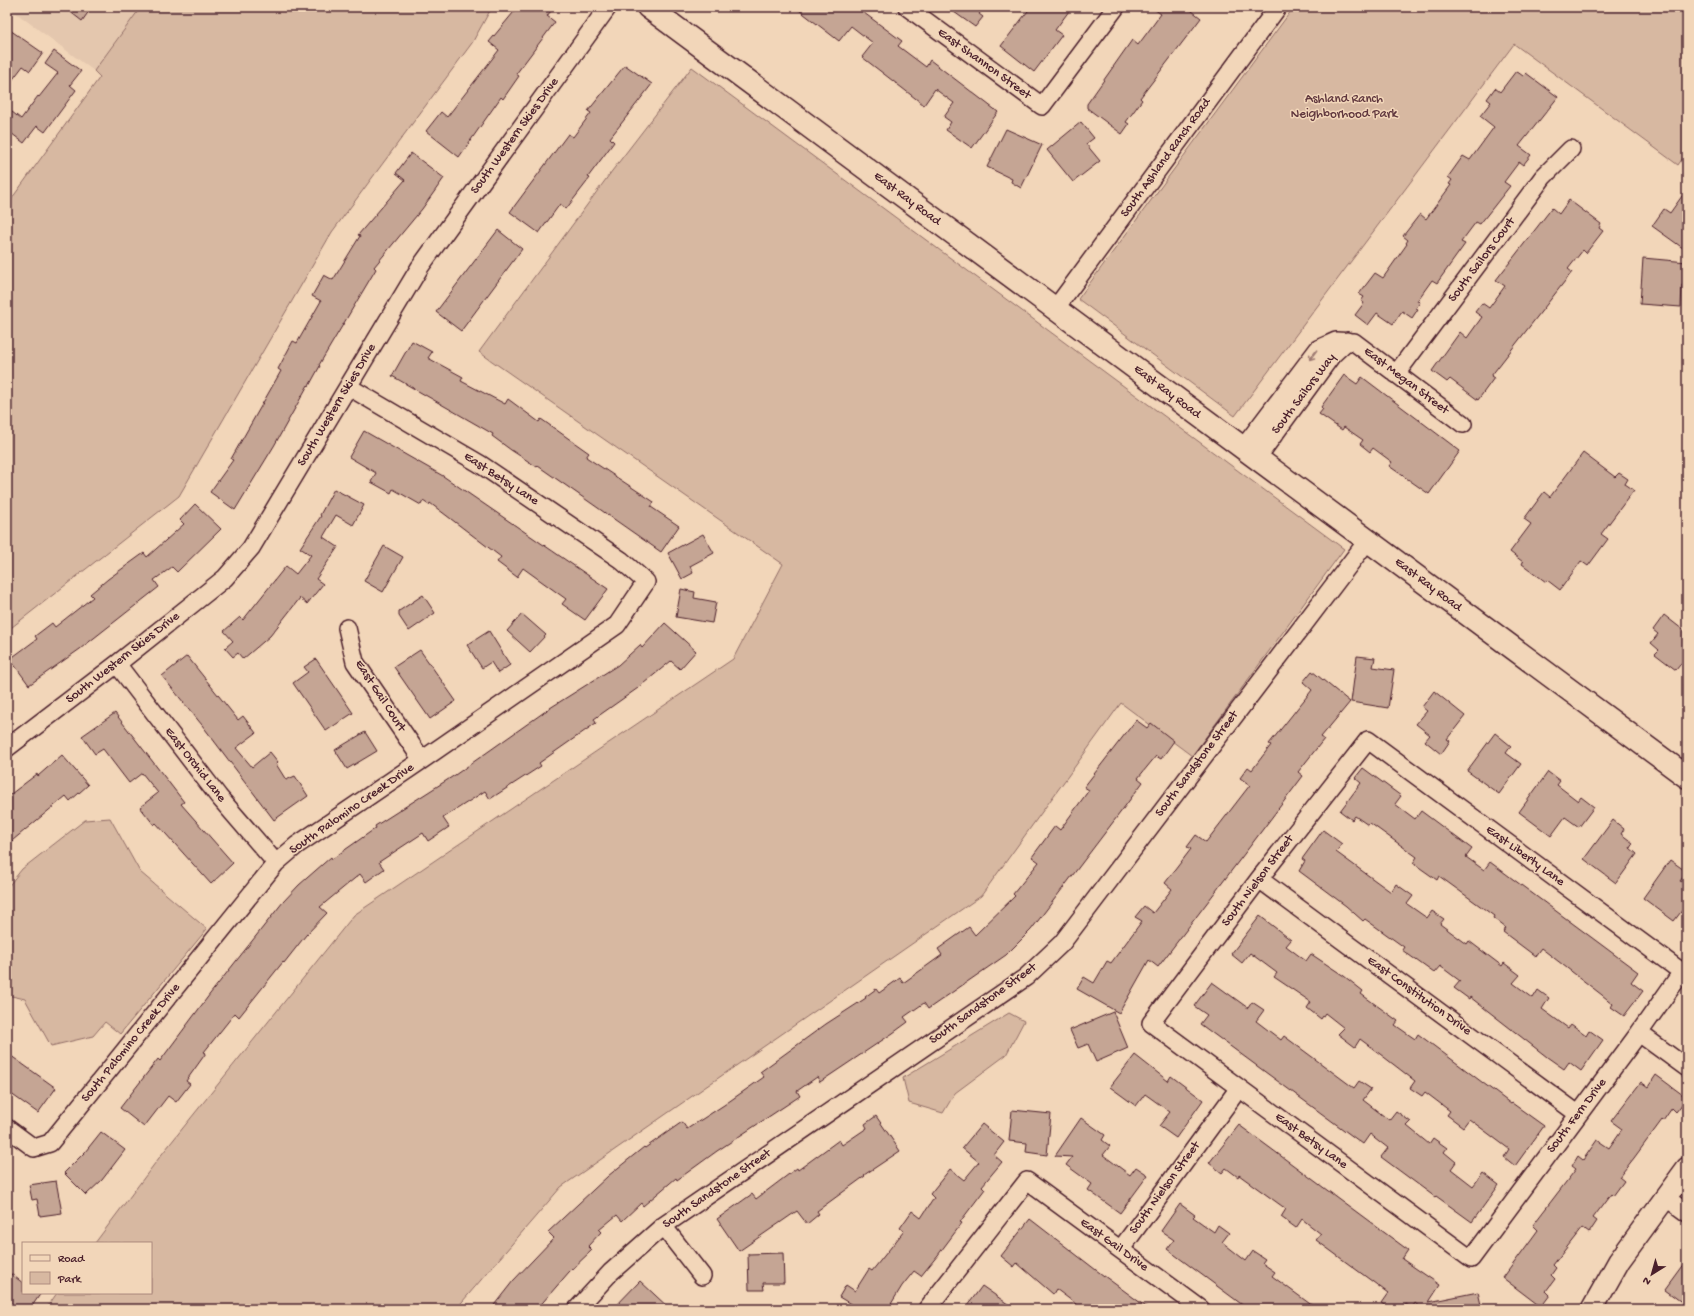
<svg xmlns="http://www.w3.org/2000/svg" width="1694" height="1316" font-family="'Gochi Hand',sans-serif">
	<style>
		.built { fill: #e4c7ae }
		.green { fill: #d7b8a1; stroke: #906c66 }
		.building { fill: #c5a594; stroke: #4a1f2b }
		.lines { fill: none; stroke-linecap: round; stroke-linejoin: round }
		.minor-casing { stroke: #4a1f2b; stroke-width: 20 }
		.tertiary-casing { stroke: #4a1f2b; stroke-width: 24 }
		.primary-casing { stroke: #4a1f2b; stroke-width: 25 }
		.minor { stroke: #f2d6b9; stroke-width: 17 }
		.tertiary { stroke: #f2d6b9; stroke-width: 21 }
		.primary { stroke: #f2d6b9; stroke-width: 22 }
		.oneway { stroke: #9e7a72 }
		.labels { text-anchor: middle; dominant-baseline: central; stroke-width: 3; stroke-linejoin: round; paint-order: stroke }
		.street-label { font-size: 13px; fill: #4a1f2b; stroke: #f2d6b9 }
		.park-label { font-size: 13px; fill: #5f363d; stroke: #f2d6b9 }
	</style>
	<rect width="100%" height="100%" fill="#f2d6b9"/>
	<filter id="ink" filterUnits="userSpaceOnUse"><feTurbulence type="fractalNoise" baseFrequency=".025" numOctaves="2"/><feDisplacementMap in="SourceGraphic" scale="8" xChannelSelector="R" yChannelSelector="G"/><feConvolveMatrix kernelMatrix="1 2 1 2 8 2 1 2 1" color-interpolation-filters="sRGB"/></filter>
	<g filter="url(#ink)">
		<!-- built -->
		<path class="built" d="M8,7h133l-47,64z"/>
		<!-- green -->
		<path class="green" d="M141,7h351l-20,36 -140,189 -153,264 -172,135v-426l93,-128 -6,-6z
			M1294,7h393v145l-9,13 -164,-121 -279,372 -157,-117z
			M692,67l652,482 -152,207 -71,-53 -140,193 -420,291 -105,122h-410l11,-16h94v-50h-56l67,-89 192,-239 379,-256 50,-95 -304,-212 133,-181z
			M110,818l30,54 67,57 -87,105 -15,-12 -12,14 -42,10 -26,-47 -18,-4v-107l15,-19 63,-49z
			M1009,1013l15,8 -18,34 -51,38 -12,20 -34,-10 -6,-25z"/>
		<!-- building -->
		<path class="building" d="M64,7h28l-10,14z
			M518,7h36l-7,9 8,6 -39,52 3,2 -16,23 -2,-2 -42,60 -33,-26 15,-19 6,5 52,-67 -10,-8z
			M795,7h61l46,34 -4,5 28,21 4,-7 68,52 -26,36 -26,-18 5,-8 -7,-5 10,-14 -19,-14 -11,16 -62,-48 11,-14 -22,-17 -12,15z
			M947,7h38l-6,7 4,3 -8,10z
			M1031,7h41l-17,23 7,5 -28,37 -33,-26z
			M1151,7h36l14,11 -61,80 2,2 -16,22 3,2 -7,10 -35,-26v-4l45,-64 6,5 15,-20 8,-11z
			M7,28l36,25 -13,18 -7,-5 -16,21z
			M54,51l27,20 -11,14 6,5 -31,42 -8,-6 -13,17 -17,-13v-22l14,11 17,-23 1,1 19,-24 -13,-9z
			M625,65l27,19 -42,54 4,4 -26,35 2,1 -24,31 -6,-5 -21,29 -29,-21 58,-78 5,3 18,-24 -3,-2z
			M1516,71l7,5 3,-3 32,24 -39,49 12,9 -8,10 -4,-3 -15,20 6,4 -30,38 -4,-2 -15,20 4,2 -28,39 -5,-3 -15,21 3,1 -4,6 2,1 -6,9 -10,-7 -9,13 -16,-11 -9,12 -13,-10 9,-12 -3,-2 3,-4 -5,-3 16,-21 8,5 24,-34 -1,-1 2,-3 -5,-4 17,-22 6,5 25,-34 -2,-1 3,-4 -4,-3 15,-21 7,4 24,-33 -14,-11 11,-14 -4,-3 8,-11 5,4z
			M1081,122l13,16 -8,6 14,17 -27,21 -26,-32z
			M1006,129l36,16 -21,43 -10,-6 1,-3 -25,-12z
			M411,153l33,25 -22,31 -48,58 2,2 -57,96 1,1 -11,20 -1,-1 -34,61 -39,64 -25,-18 23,-32 -2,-1 50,-88 -3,-2 15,-28 4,2 24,-42 -9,-5 12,-21 9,5 27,-44 -2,-1 47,-55 -9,-7z
			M1687,189v62l-35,-25 12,-17 6,4z
			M1569,200l32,24 -2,4 4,3 -17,22 -3,-3 -15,19 4,3 -81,104 3,2 -16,22 -28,-21 -3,3 -15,-11 28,-39 7,6 15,-21 -7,-5 7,-9 7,5 16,-22 -9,-6 56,-72 7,6z
			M498,230l24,19 -61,82 -25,-19z
			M1643,258l44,4v24l-5,-1 -1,22 -41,-3z
			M412,341l20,11 -4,6 35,19 -2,4 44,23 3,-5 31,23 2,-3 48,34 -3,4 68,45 -3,5 28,19 -18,26 -123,-86 -1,1 -26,-17 -19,-14 1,-2 -101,-58z
			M1344,375l13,9 5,-7 98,74 -31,43 -40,-28 3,-4 -19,-14 -3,4 -10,-8 3,-4 -19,-13 -2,3 -23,-16 4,-5 -2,-2z
			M364,431l79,45 165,113 -23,31 -23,-16 4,-5 -43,-31 -6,9 -20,-15 4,-5 -71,-54 -1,2 -6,-4 -2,4 -28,-16 -2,4 -20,-11 5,-9 -27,-16z
			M1583,453l32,24 4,-4 9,6 -3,5 9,6 -33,44 7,5 -20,27 -7,-5 -21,29 -13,-10 -1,2 -24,-18 1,-2 -13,-10 21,-28 -7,-5 20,-27 6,5z
			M334,489l30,16 -11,20 -17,-10 -13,22 15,10 -22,32 7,5 -16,20 -7,-6 -30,38 -27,23 -5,-6 -5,4 -8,-9 8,-7 -9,-10 16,-14 3,3 43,-54 10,8 15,-19 -11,-7 21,-32 -1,-1z
			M195,504l26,25 -44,43 -5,-5 -18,13 5,7 -79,62 -51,36 -19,-26 27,-20 -2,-3 17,-13 3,4 38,-30 -3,-3 18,-15 36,-26 3,4 37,-33 -4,-4z
			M703,534l11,19 -24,13 3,7 -11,6 -14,-26z
			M384,546l19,11 -20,35 -19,-11z
			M681,589l14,3 -1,6 22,4 -4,21 -36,-6z
			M423,595l12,18 -26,18 -10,-15v-5z
			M522,614l24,21 -16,17 -23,-21z
			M1664,615l23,18v23l-11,14 -21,-16 4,-4 -8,-7 7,-9 -5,-4z
			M665,623l31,28 -16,18 -9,-8 -33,27 -44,31 2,4 -57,40 2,3 -51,33 -5,-8 -42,27 6,9 -21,14 -5,-8 -44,29 5,7 -18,13 -6,-8 -40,33 7,6 -21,22 -22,28 -1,-1 -44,55 -4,-4 -31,39 2,1 -20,28 4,3 -14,18 -8,-6 -24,31 -24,-19 38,-49 2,2 50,-67 73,-92 16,-17 32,-28 1,2 44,-31 -1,-2 80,-51 95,-67 68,-43 22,-20 2,3z
			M489,631l21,34 -12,8 -7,-11 -9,6 -15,-23z
			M420,650l36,51 -26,18 -36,-52z
			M187,656l51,64 5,-4 13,17 -20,15 16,19 18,-15 8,10 -2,2 10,16 9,-4 13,20 -34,24 -72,-95 -40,-49z
			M1357,656l18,2 -2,9 21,3 -6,38 -37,-6z
			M316,659l37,54 -27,18 -33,-48 15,-11 -4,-5z
			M1312,671l38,31 -29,35 3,2 -26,33 5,4 -52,69 -93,122 -9,-7 -30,53 -42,-24 7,-12 10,6 13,-22 4,2 31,-42 -7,-4 9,-11 9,7 19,-24 -7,-6 26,-34 -4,-2 9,-12 10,7 44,-57 -10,-7 8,-11 4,3 19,-25 -2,-1 43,-54 -9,-8z
			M1434,691l31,25 -18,23 3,2 -9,13 -16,-13 5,-6 -14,-11 11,-13 -5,-4z
			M115,713l69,89 -3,2 52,59 -22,21 -55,-61 -2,2 -14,-18 18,-14 -16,-20 -13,10 -26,-34 -8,5 -13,-18z
			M1136,720l11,8 4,-5 23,18 -13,18 -5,-3 -18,22 5,4 -23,31 -89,117 -25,25 -78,54 -4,-6 -20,14 4,5 -15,11 -73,49 -3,-5 -20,14 3,5 -83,55 -40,29 -1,-2 -33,28 -2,-3 -19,18 -5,-6 -18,15 2,2 -13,14 4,4 -23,22 -32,37h-46l22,-28 41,-43 -6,-6 60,-56 36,-29 1,1 37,-26 5,7 37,-24 40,-28 -4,-5 66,-48 40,-26 -1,-1 11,-8 3,4 21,-15 3,5 39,-28 -4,-6 31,-22 6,8 40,-39 -2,-2 26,-32 -7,-5 23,-31 5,4 29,-40 -5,-3z
			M365,732l12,19 -30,18 -12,-19z
			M1495,733l16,13 -5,7 15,11 -22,30 -32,-23z
			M62,755l26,30 -18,16 -4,-5 -59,49v-48l30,-23 1,2z
			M1363,768l38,28 -6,8 20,15 6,-8 51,38 -6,8 18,13 6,-8 148,110 -7,10 12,9 -19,25 -13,-9 2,-3 -11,-9 -61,-47 -6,8 -32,-24 3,-4 -13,-10 1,-2 -55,-40 -2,4 -24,-17 4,-6 -47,-34 -2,2 -13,-9 -3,4 -12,-9 21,-28 -6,-5z
			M1548,772l12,9 -3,4 21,16 3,-4 13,10 -15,20 -14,-10 -14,19 -32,-24z
			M1613,820l11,9 -3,5 12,9 -3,5 7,6 -21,29 -32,-24z
			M1323,830l19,14 -6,8 55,40 5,-8 17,12 -6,8 20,14 5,-7 12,8 -4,5 27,20 2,-3 33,25 2,-3 16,12 -7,8 20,15 5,-8 11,8 -7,11 26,19 3,-4 15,11 3,-5 14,10 -22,31 -12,-9 -5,7 -17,-12 -77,-60 -1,2 -15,-11 6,-7 -20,-15 -6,7 -32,-23 2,-3 -39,-28 -2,2 -17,-15 -47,-35 6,-10 -3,-2z
			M1670,860l17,12 -7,9 7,5v18l-13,17 -31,-23z
			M1260,916l31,24 -5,6 20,15 5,-7 33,22 19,15 -2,3 37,27 -3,4 20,14 3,-5 93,70 1,-1 32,23 -29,40 -11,-9 5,-8 -40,-30 -6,8 -16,-12 3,-4 -25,-19 -3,4 -12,-8 5,-7 -35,-27 -20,-15 -5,8 -17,-13 6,-6 -19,-15 -4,6 -14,-11 4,-6 -37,-25 3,-4 -27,-20 -8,10 -11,-9z
			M1212,982l36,26 4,-6 12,8 -8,11 25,19 3,-4 70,52 5,-7 12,8 -8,11 26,20 7,-9 15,11 -4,4 22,18 4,-6 14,10 -3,4 12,10 -5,7 22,17 10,-13 16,12 -27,37 -36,-26 -1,1 -54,-40 7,-9 -18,-14 -7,10 -163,-120 7,-9 -13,-9z
			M1113,1012l15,36 -32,14 -8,-18 -10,4 -8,-18z
			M7,1053l49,35 -18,25 -31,-22z
			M1135,1055l33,26 3,-5 32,24 -27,38 -17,-12 11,-14 -25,-18 -9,12 -26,-19z
			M1656,1075l31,23 -11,14 -4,-4 -9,13 -1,-1 -28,38 -15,19 5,4 -11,15 -2,-2 -18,24 4,3 -8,12 -7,-5 -29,37 3,3 -5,7 4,4 -9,12 4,4 -9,12 -38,-29 35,-48 -5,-5 43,-56 -4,-3 6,-10 5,4 14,-20 12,8 13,-19 -11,-8 30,-39 7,5z
			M1012,1110l39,4 -4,41 -21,-3 1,-9 -18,-2z
			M876,1116l24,35 -36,24 1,1 -48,35 2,3 -12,10 -10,-13 -58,40 -22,-32 35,-25 4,5 41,-31 1,2 41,-30 3,5 25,-17 -2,-4z
			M1081,1118l24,17 -3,5 8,6 -7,9 27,20 6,-8 12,8 -28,38 -32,-23 4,-6 -26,-19 6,-8 -17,-1z
			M982,1124l22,18 -10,13 8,7 -20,24 3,3 -25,33 2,1 -24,32 -17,21 -7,-5 -12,15 -14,23h-29l-20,-12 7,-12 9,6 14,-22 3,2 32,-40 -4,-3 12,-17 9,7 13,-20 -4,-4 20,-25 14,11 15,-18 -17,-14z
			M1239,1125l169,125 -6,9 38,26 -11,17 49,-10 4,17h-60l-7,-6 -3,5 -6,-4 -3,5h-12l-10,-6 7,-10 -72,-53 5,-6 -19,-15 -6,9 -15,-11 5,-8 -47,-34 -1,2 -12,-9 -4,5 -13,-10z
			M101,1132l24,18 -23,30 -16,15 -22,-22 21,-21z
			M56,1181l6,32 -22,3 -3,-17 -5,1 -3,-15z
			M1180,1204l15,11 -2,2 21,15 4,-7 11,8 -7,9 24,19 7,-10 12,8 -3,4 13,9 -3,4 45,33h-69l-81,-60 7,-9 -13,-9z
			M1030,1219l66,51 53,39h-76l3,-5 -20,-15 -3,5 -36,-31 -3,4 -13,-11z
			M783,1253l1,30h-21l1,7h-15l-1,-36z
			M1687,1260v46l-22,-16z
			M7,1271l16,12v10h18l-11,16h-23z
			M640,1281l30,28h-57z
			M982,1286l33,23h-50z"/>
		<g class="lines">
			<defs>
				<path id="minor" d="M907,7l135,99 74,-99
					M1055,309l223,-302
					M1396,374l147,-197 28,-28
					M1243,448l75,-99 18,-8 18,1 109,82
					M1257,458l75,-103 15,-14
					M347,628l8,34 67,98
					M117,664l102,133 57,66
					M1368,740l314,232 -43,61 -168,226 -320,-236 108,-144z
					M7,748l110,-84 108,-86 26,-30 169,-281 188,-260
					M1259,879l319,235
					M1639,1033l48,35
					M7,1128l27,20 16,-5 226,-280 21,-18 125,-85 195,-135 29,-43 -25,-22 -141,-96 -131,-77
					M1665,1197l22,16
					M663,1226l39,50
					M1121,1249l118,-161
					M577,1309l34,-37 52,-46 363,-249 36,-34 306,-403
					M927,1309l100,-128 174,128"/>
				<path id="tertiary" d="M1592,1309l27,-48 68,-93"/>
				<path id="primary" d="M648,7l1039,770"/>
			</defs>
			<!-- minor casing -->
			<use href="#minor" class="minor-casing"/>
			<!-- tertiary casing -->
			<use href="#tertiary" class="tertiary-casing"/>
			<!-- primary casing -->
			<use href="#primary" class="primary-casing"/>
			<!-- minor -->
			<use href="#minor" class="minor"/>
			<!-- tertiary -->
			<use href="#tertiary" class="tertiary"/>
			<!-- primary -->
			<use href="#primary" class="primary"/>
		</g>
		<!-- one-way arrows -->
		<defs><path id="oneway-shaft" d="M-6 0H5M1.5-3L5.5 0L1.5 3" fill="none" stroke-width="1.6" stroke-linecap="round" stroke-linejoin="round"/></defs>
		<use class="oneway" href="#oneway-shaft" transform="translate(1313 355) rotate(127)"/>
	</g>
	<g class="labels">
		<!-- street labels -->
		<g class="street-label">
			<text transform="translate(984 64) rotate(36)">East Shannon Street</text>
			<text transform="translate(515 136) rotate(-54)">South Western Skies Drive</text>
			<text transform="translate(1166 158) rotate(-54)">South Ashland Ranch Road</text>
			<text transform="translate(907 199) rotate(37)">East Ray Road</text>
			<text transform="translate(1482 260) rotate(-53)">South Sailors Court</text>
			<text transform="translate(1406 381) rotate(37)">East Megan Street</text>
			<text transform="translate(1167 392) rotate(37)">East Ray Road</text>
			<text transform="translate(1304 394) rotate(-53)">South Sailors Way</text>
			<text transform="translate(337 405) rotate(-59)">South Western Skies Drive</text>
			<text transform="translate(501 479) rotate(33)">East Betsy Lane</text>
			<text transform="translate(1428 585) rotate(37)">East Ray Road</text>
			<text transform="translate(123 658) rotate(-38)">South Western Skies Drive</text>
			<text transform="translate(380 696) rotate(57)">East Gail Court</text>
			<text transform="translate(1197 764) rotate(-53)">South Sandstone Street</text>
			<text transform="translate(195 765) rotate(52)">East Orchid Lane</text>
			<text transform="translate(352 809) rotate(-35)">South Palomino Creek Drive</text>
			<text transform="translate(1525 856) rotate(36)">East Liberty Lane</text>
			<text transform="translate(1258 881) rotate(-53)">South Nielson Street</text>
			<text transform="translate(1419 996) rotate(36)">East Constitution Drive</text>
			<text transform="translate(983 1004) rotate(-36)">South Sandstone Street</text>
			<text transform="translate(131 1043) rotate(-51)">South Palomino Creek Drive</text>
			<text transform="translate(1577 1116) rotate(-53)">South Fern Drive</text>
			<text transform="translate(1311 1141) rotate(36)">East Betsy Lane</text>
			<text transform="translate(1165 1188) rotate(-54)">South Nielson Street</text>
			<text transform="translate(717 1189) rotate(-35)">South Sandstone Street</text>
			<text transform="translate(1114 1245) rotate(36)">East Gail Drive</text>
		</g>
		<!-- park labels -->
		<g class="park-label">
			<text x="1344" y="99">Ashland Ranch<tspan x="1344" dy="15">Neighborhood Park</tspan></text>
		</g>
	</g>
	<!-- margin -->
	<rect width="1694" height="1316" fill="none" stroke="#f2d6b9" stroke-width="24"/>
	<rect x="12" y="12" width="1670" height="1292" fill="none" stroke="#4a1f2b" stroke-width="1.5" filter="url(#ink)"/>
	<!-- legend -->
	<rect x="22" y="1242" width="130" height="52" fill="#f2d6b9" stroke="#af8d80"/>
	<rect x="30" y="1255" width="20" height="6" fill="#f2d6b9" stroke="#af8d80"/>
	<text x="58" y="1262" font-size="12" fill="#4a1f2b">Road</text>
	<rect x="30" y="1272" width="20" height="12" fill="#d7b8a1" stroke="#af8d80"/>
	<text x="58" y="1282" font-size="12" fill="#4a1f2b">Park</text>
	<!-- north arrow -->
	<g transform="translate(1652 1274) rotate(217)" stroke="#f2d6b9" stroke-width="3" paint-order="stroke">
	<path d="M0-3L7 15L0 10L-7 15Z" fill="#4a1f2b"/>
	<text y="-6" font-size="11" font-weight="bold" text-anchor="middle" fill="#4a1f2b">N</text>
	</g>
</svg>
